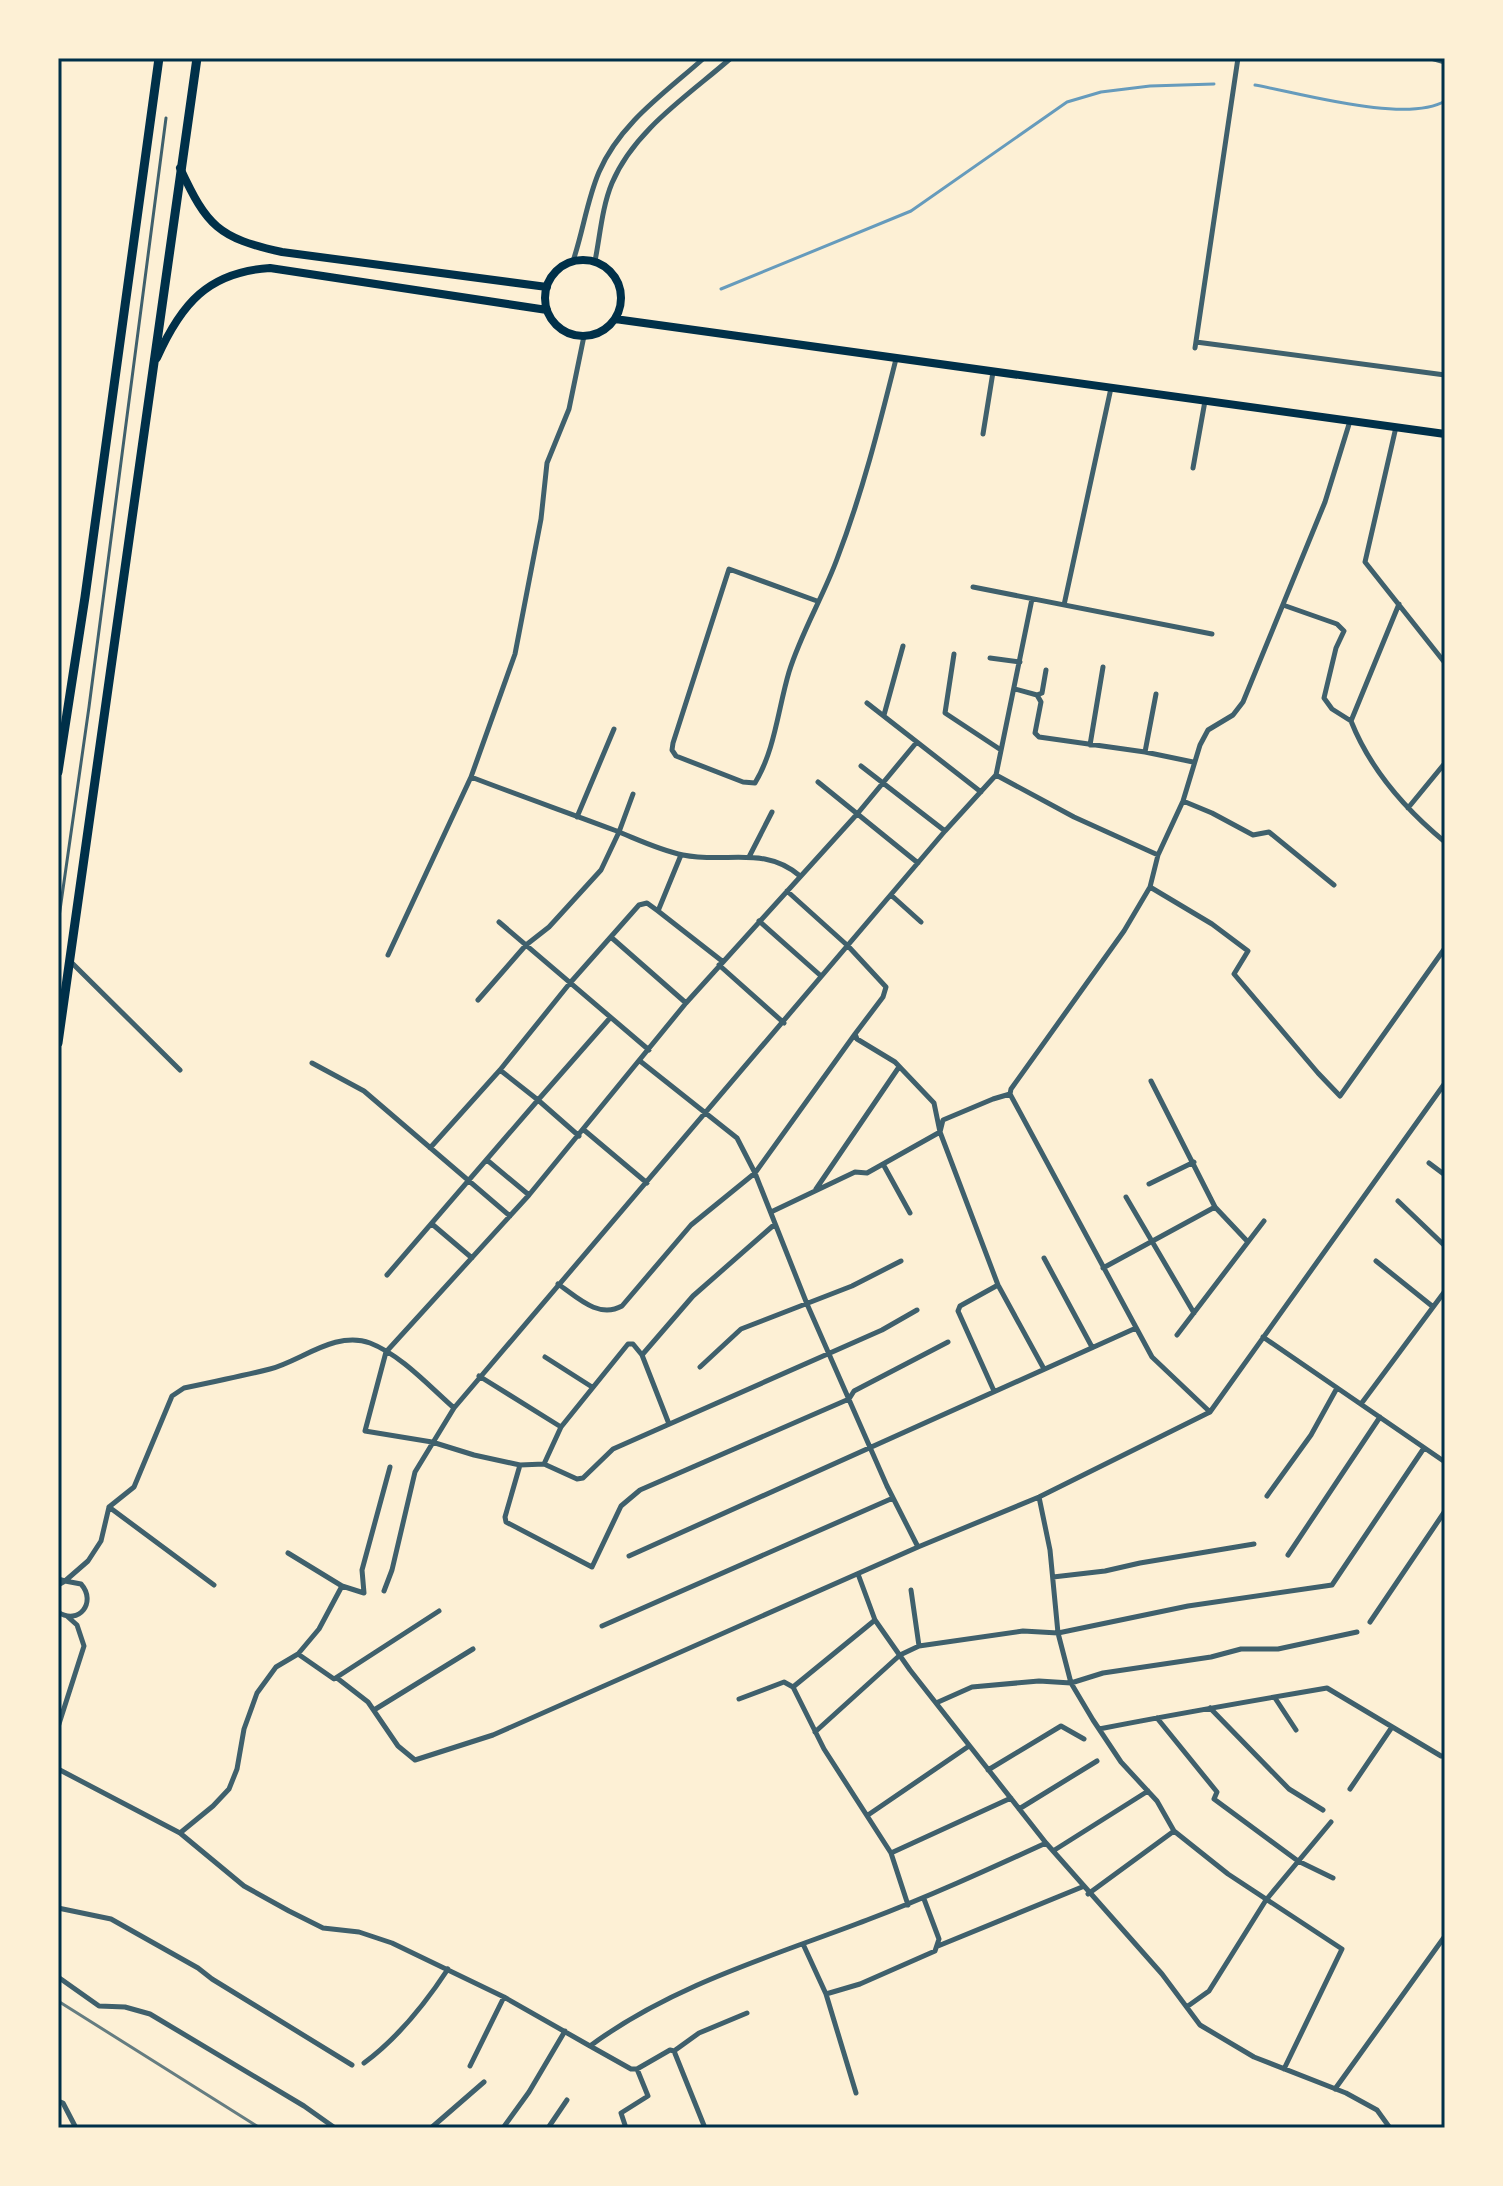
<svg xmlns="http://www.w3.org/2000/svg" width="1503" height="2186" font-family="'Alegreya Sans',sans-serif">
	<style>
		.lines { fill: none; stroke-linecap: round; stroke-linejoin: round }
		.stream { stroke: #669bbc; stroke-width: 3 }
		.service { stroke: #3f606c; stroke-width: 3 }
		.minor { stroke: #3f606c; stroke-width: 5 }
		.secondary { stroke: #003049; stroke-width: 8 }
		.trunk { stroke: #003049; stroke-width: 9 }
		.rail { stroke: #657d81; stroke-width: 3 }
		.neatline { fill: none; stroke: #003049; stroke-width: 3 }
	</style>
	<rect width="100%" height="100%" fill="#fdf0d5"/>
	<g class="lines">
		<!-- stream -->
		<path class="stream" d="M1255,85c45,8 151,39 190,16
			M721,289l190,-78 156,-109 34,-10 49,-6 64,-2"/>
		<!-- service -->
		<path class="service" d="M58,924l31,-217 77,-589"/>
		<!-- minor -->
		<path class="minor" d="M1431,58l14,4
			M573,261c10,-29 14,-61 26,-89 21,-49 67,-80 105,-114
			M595,261c5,-25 7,-54 17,-78 22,-53 78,-89 119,-125
			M1196,342l249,33
			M1195,348l43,-290
			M1396,427l-31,135 80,101
			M983,434l10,-62
			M1193,468l12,-67
			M973,587l239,47
			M817,601l-88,-32 -56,174 -1,7 4,6 67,26 12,1c20,-33 23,-74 34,-111 12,-39 34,-75 48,-113 25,-65 42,-132 59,-200
			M1399,604l-48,117c19,48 54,88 94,121
			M1064,605l47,-217
			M1283,605l54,19 7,7 -8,17 -12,50 8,11 19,12
			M954,654l-9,59 56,37
			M990,658l30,4
			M1015,689l22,6
			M1037,695l4,7 -6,31 4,4 106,15 48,10
			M1037,695l5,-2 4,-23
			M867,703l114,89
			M884,715l19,-69
			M916,743l-58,70 -172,190 -157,192 -143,157 -21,79 67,11 42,13 46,10 24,-1 33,15 6,-1 30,-29 269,-119 35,-20
			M1090,745l13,-78
			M1145,752l11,-58
			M861,766l84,65
			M996,775l78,42 84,38
			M471,777c47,18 95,35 143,53 23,9 45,20 69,25 43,9 81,-10 117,21
			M818,782l100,81
			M1183,801l29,12 41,22 16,-3 65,53
			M1408,808l37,-45
			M577,817l37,-88
			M749,857l23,-45
			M1150,887l62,37 36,27 -14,23 84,99 22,23 105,-148
			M787,891l61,55 38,41 -3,10 -28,37 2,5 38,23 39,41 6,29 58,153 46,84
			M891,895l30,27
			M658,911l64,50
			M759,921l62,55
			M499,922l150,128
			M612,938l74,65
			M388,955l83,-178 44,-123 26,-135 6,-56 22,-54 15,-73
			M70,961l110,109
			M719,965l65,58
			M478,1000l48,-55 23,-18 52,-57 18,-38 14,-38
			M640,1061l97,77 18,35 52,131 80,182 31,61
			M312,1063l52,28 146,125
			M1151,1081l64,126 33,35
			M584,1130l63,53
			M579,1136l-41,-36 72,-82
			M430,1148l70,-78 70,-87 69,-78 8,-2 11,8 23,-56
			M487,1160l42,35
			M1429,1163l16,12
			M883,1164l27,49
			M1149,1184l45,-22
			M816,1189l83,-122
			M1126,1197l68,116
			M1398,1201l47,45
			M771,1212l84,-40 12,1 73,-41 3,-12 50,-21 17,-5
			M432,1224l40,34
			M1044,1258l48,89
			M1376,1261l56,45
			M1103,1268l112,-61
			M387,1275l151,-175 -38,-30
			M558,1284c19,13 40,35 64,22l69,-81 64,-52 100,-139
			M1177,1335l87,-114
			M1263,1337l182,125
			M642,1355l27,69
			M545,1357l47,30
			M700,1367l41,-38 111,-43 49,-25
			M479,1376l82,51
			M994,1391l-36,-80 2,-5 38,-21
			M1361,1404l84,-113
			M1210,1412l-58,-55 -142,-263 1,-5 113,-158 26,-44 8,-32 25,-54 17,-56 8,-15 25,-15 10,-13 82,-200 25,-81
			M544,1464l17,-37 67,-83h5l9,11 51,-59 82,-72
			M520,1465l-15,52 1,5 86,45 29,-61 19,-16 209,-91 5,-8 94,-49
			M1267,1496l44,-61 26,-47
			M1039,1497l11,53 8,83 13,50 22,37 28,42 36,39 17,30 54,43 114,75 -58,120
			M109,1507l105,78
			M288,1553l54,33 22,7 -2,-23 28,-103
			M1288,1555l92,-138
			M629,1556l507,-228
			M858,1574l17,46 35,50 136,173 116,131 38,51 54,32 92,36 31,17 13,18
			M1053,1577l52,-6 35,-8 114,-19
			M58,1579l7,2 23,-20 13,-20 8,-34 25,-20 38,-91 12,-8c29,-6 58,-12 86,-19 31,-8 66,-39 100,-26 31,12 59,43 84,65
			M58,1585l7,-4 16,3c16,18 -2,42 -23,28
			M911,1590l8,56
			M384,1591l8,-21 23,-98 39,-64 491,-577 51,-56 36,-176
			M1370,1622l75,-111
			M602,1626l291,-128
			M298,1654l21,-25 23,-43
			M337,1678l31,24 30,44 17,14 78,-25 425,-188 121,-50 171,-85 235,-329
			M793,1687l82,-67
			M1275,1698l21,32
			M739,1699l45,-17 9,5 31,62 67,104 17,52
			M936,1703l36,-16 67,-6 32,2 32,-10 108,-16 30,-8h37l79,-17
			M1210,1708l79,81 34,21
			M374,1710l99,-61
			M1157,1718l60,74 -3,7 84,62 35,17
			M58,1727l26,-81 -7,-21 -9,-8
			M1099,1729c76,-15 152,-28 228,-41l114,68
			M815,1732l85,-77 19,-9 104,-15 35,2 130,-27 144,-21 92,-137
			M58,1769l122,64 64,53 45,25 34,17 36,4 33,11 112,54 86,49c82,-61 183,-90 277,-126 61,-23 120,-50 179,-77
			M988,1770l73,-44 23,13
			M1350,1789l42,-62
			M1019,1809l78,-48
			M868,1815l101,-69
			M180,1833l33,-27 16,-17 8,-20 7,-40 13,-36 19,-26 22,-13 36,25 105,-68
			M1053,1851l95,-60
			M891,1853l120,-55
			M1088,1894l86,-63
			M58,1908l53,11 87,49 14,11 140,86
			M803,1944l23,50 34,-10 75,-33 4,-12 -15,-40
			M938,1946l144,-59
			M58,1977l41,29 26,1 25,7 154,92 31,22
			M826,1994l30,99
			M1188,2006l21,-15 57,-91 65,-78
			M590,2046l41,23h6l33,-19 4,1 31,77
			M674,2051l25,-18 48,-20
			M364,2063c34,-25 61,-59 84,-94
			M470,2066l34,-69
			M1335,2089l110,-153
			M58,2101l5,2 13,25
			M431,2128l53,-46
			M503,2128l26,-36 36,-61
			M548,2128l19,-28
			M626,2128l-5,-15 27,-17 -11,-27"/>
		<!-- secondary -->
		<path class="secondary" d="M180,168c27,58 38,70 102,84l265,35
			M545 298a38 38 0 1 1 76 0a38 38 0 1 1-76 0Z
			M615,319l830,115
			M157,358c24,-54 51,-86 113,-90l277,42"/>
		<!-- trunk -->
		<path class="trunk" d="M58,772l27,-175 74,-539
			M58,1043l139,-985"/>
		<!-- rail -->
		<path class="rail" d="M58,2001l202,127"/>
	</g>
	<!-- border -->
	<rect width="1503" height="2186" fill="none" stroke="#fdf0d5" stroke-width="120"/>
	<rect x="60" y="60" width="1383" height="2066" class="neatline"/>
</svg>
